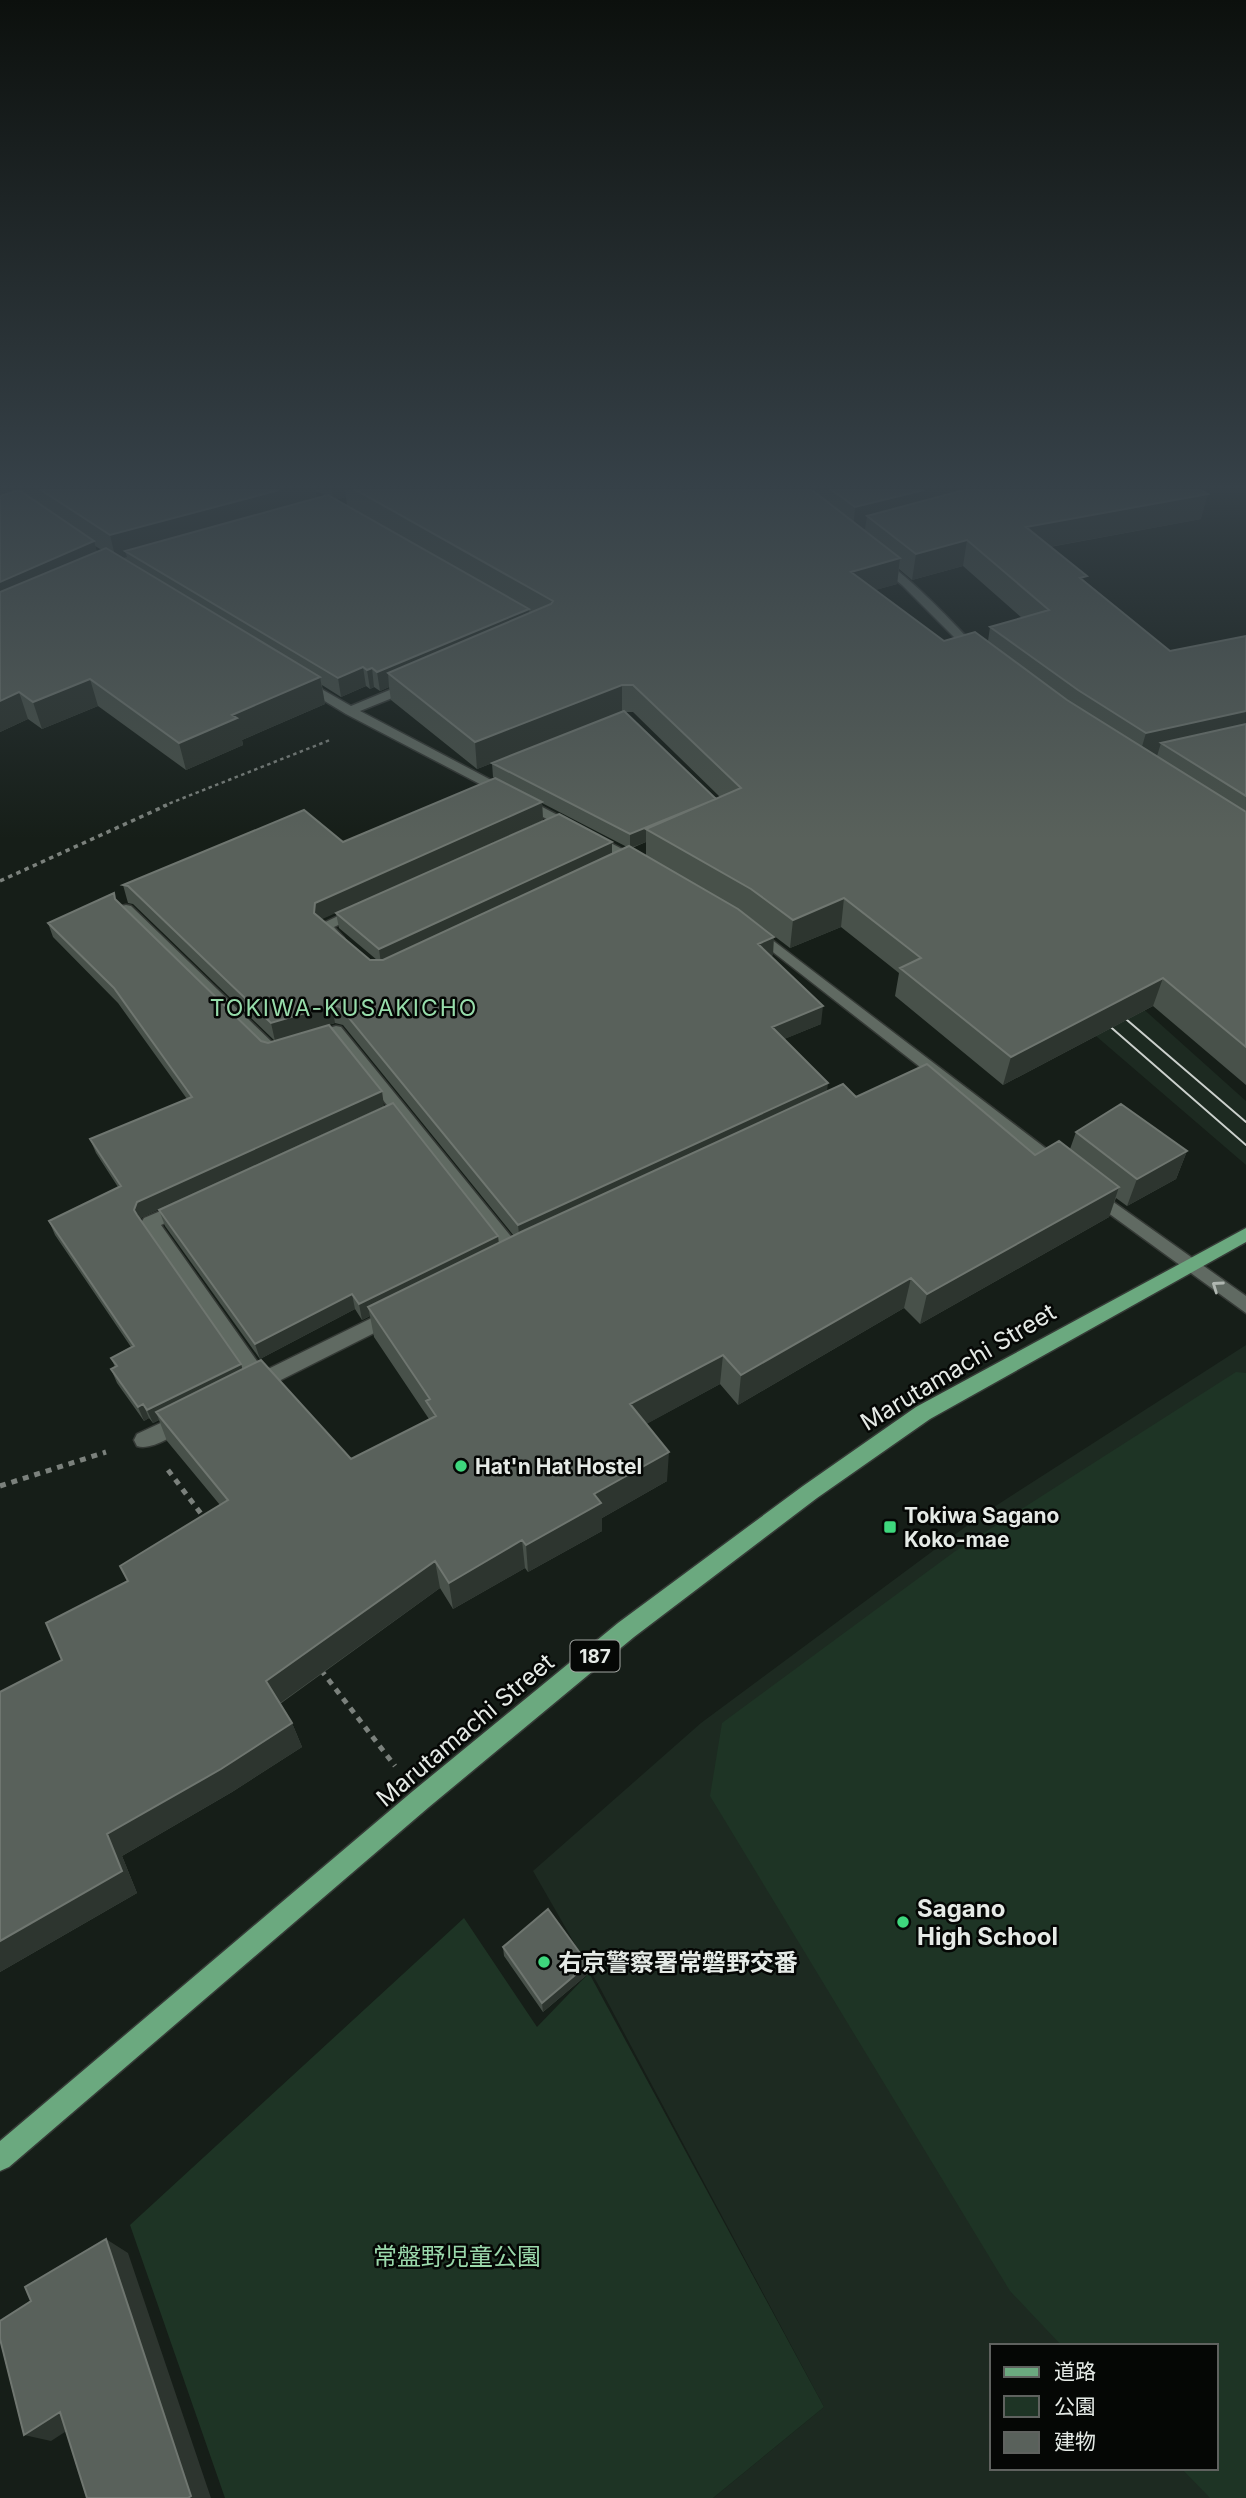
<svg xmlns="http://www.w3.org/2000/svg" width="1246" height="2498" font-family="Inter,'Noto Sans JP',sans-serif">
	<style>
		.built { fill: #1d2a21; fill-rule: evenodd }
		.green { fill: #1e3425 }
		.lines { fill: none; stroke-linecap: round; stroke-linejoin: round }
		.minor-casing { stroke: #353a36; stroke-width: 3 }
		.major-casing { stroke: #353a36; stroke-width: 3 }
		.path-far2 { stroke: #7b817c; stroke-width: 2.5; stroke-dasharray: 3.5 3.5; stroke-linecap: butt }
		.path-far1 { stroke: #7b817c; stroke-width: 3.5; stroke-dasharray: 4.5 4.5; stroke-linecap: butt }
		.path { stroke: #7b817c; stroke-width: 5; stroke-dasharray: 6 6; stroke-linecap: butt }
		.minor { fill: #606a62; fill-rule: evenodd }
		.major { fill: #6ba97f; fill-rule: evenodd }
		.tram { stroke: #cbd0cc; stroke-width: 2 }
		.wall { fill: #48514a; fill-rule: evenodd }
		.shaded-wall { fill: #2d352f }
		.building { fill: #59615b; stroke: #6f7670; stroke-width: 2 }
		.oneway { stroke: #b0b7b1 }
		.poi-dot { fill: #3ed77d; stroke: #050705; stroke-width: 2.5 }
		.labels { text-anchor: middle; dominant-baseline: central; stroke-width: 5; stroke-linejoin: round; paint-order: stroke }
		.shield { fill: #050705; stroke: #a2a6a2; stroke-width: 2 }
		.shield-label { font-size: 19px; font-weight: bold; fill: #e5eae6 }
		.poi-label { font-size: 21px; font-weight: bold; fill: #e5eae6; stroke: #050705; text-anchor: start }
		.neighbourhood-label { font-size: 23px; letter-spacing: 2px; fill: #97ddab; stroke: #050705 }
		.near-street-label { font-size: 24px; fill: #e5eae6; stroke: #050705 }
		.near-poi-label { font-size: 24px; font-weight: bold; fill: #e5eae6; stroke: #050705; text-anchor: start }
		.near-park-label { font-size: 24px; fill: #9ad8ab; stroke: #050705 }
	</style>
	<rect width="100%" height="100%" fill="#161e18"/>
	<!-- built -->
	<path class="built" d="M947,908l192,97 107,96v64z
		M1246,1345v1153h-533l111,-91 -225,-421 -66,-115 168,-148 279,-207zM992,2346h224v122h-224z"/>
	<!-- green -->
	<path class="green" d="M1236,1372l10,1v1125h-36l-29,-30h35v-122h-154l-52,-55 -300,-495 12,-73 232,-171z
		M464,1918l73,109 52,-54 235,434 -111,91h-488l-95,-273z"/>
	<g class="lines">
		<defs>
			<path id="minor" d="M875,559c18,-2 88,74 104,91v4h-8l-69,-69 -27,-22z
				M304,679l47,27 58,-24h8v6l-57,23 285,150 -7,4 -5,-1 -287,-150 -46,-28 -2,-3z
				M126,905l5,1 143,138h10l3,4 -3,4 -18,2 -145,-142v-6z
				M359,906l7,4 -2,3 -30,14 10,11 -2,3h-10l-15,-15z
				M755,927l310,236 2,4 -2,4h-12l-303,-237 -2,-3z
				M336,1026l5,1 181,223 3,5 -3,5h-12l-177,-223 -20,6 -8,-5 3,-4z
				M1095,1189l151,107v17l-157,-114 -2,-4 2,-4z
				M184,1201l9,6 -3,4 -29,14 103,146 122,-60h12l3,5 -3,5 -137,69 -7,3 -7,-3 -2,-5 4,-6 -108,-156 3,-5z
				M182,1413l7,2 3,6 -3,6c-14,7 -37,24 -52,19l-3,-6 3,-6z"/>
			<path id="major" d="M1246,1228v14l-316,177 -113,79 -183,139 -205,170 -420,360 -9,4v-30l413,-350 205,-168 185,-137 113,-79z"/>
		</defs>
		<!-- minor casing -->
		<use href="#minor" class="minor-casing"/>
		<!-- major casing -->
		<use href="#major" class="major-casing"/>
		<!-- path-far2 -->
		<path class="path-far2" d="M163,806l167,-66"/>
		<!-- path-far1 -->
		<path class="path-far1" d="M0,881l167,-76"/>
		<!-- path -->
		<path class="path" d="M168,1470l37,49
			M0,1486l106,-34
			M321,1670l74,96"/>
		<!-- minor -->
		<use href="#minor" class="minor"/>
		<!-- major -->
		<use href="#major" class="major"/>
		<!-- tram -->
		<path class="tram" d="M1113,1008l133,114
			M1098,1016l148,129"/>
	</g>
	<!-- wall -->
	<path class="wall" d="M0,490h10l1,3 3,-1 -3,-2h1190v29l-151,28 36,35 84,69 76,-15v449l-93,-79 -150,79 -108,-89 4,-23 -58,-46 -51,21 -41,-31 -7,-4 31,42 -2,1 50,68 -37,15 43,52 29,6 179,58 35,-6 6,-17 111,19 -11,28 -49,27 -11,-8 -7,19 -189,107 -16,-16 -166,97 -18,-21 -74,40 21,57 -65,37v13l-74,41 -3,-4 -72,41 -13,-21 -160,116 12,19 10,24 -70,45 -110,64 15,37 -137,79v-280l62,-32 66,-79 92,-76 -53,-64 -8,-21 -6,3 -4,-5 -5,3 -27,-38 -6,-14 4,-2 -4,-9 20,-11 -76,-112 -6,-14 69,-34 -22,-34 -6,-14 97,-40 -69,-96 -65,-66 -5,-14 68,-22 145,140 123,65 -242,111 -2,3 101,144 1,5 109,90 78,-40 -55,-82 -4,-21 -8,4 -7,-11 -95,50 -95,-133 -6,-16 340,33 15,-7 -171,-211 -8,-2 -60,18 -142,-137 -5,-1 -5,-18 220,-43 152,-64 -2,-1 -1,-14 130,-51 -145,57 -86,-69 -2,-13 -9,4 -6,-4 -4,2 -4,-3 -25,11 -19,-12 3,19 -83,36 1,5 -57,25 -88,-64 -56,23 -14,-10 -28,13zM315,490l11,6 -9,3zM346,497l1,9 -12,-6zM95,546l7,4 -5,2zM963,566l59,52 -32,9 -2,14h-44l-69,-51 22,-6 2,-15 13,11zM625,712h8l87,85 -4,2zM542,803l85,44 -15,7 -276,59 3,15 38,32h-7l-49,-41 222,-99zM646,842v14l-14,-8z
		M503,1947l86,26 -46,39 -39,-56z"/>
	<!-- shaded-wall -->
	<path class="shaded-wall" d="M0,490h10l5,17 -15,7z
		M279,490h36l2,15 -192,46 2,6 -11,3 -6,-25z
		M332,490h13l1,7 -13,3z
		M924,490h91l-148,26 -2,13 -12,3 2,-25z
		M1208,494l-7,25 -180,33 5,-25z
		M967,540l-4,26 -51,14 4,-26z
		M94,541l7,25 -101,45v-29z
		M900,558l-3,26 -49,14 3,-26z
		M529,609l1,19 -142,45 1,14 -9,4 -3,-19z
		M363,667l3,19 -25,11 -3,-19z
		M372,668l2,19 -4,2 -3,-19z
		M320,677l5,27 -83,36 1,5 -57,25 -7,-27 53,-28z
		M90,679l8,27 -56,23 -9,-27z
		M622,685v27l-145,57 -2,-27z
		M19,692l9,27 -28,13v-31z
		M1246,711v25l-85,7 -4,13 -19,4 8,-27z
		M717,800l-71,29v13l-16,6v-14z
		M542,802l1,18 -225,101 -4,-8 1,-10z
		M612,842v14l-231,108 -2,-15z
		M844,898l-3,29 -51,21 3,-28z
		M774,937l-1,18 -17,7 2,-18z
		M1163,978l-10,28 -150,79 8,-28z
		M332,1005l3,18 -60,18 -4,-18z
		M823,1006l-2,18 -51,21 2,-18z
		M828,1083l-2,18 -306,142 -2,-18z
		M382,1091l2,15 -242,111 -3,7 -5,-14 3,-8z
		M1187,1151l-11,28 -49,27 10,-27z
		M1119,1187l-10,30 -189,107 7,-30z
		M498,1236l2,16 -132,55 2,9 -8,4 -3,-16z
		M911,1278l-7,30 -166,97 3,-30z
		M352,1294l3,15 -95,50 -5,-15z
		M723,1355l-3,29 -90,49v-29z
		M241,1364l4,14 -89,34 3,8 -6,3 -6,-13z
		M143,1404l6,14 -5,3 -6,-14z
		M669,1452l-2,29 -65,37v13l-74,41 -2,-27 68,-51z
		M522,1540l3,28 -72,41 -4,-26z
		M435,1561l5,27 -164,118 -10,-25z
		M292,1723l10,24 -70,45 -110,64 15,37 -137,79v-31l107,-107z
		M588,1964l1,9 -46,39 -1,-9z
		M106,2239l22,14 83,245h-23z
		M60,2412l25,7 -34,22 -27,-6z"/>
	<!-- building -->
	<path class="building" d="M19,490l75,51 -94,41v-86z
		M41,490h238l-169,45z
		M356,490h324l5,1 3,-1h124l88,68 -49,14 93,69 31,-9 92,68 179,112v235l-83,-69 -152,79 -111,-89 21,-10 -77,-60 -51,22 -42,-31 -105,-60 95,-41 -108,-103h-11l-147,57 -87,-69 163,-69 2,-3z
		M832,490h92l-69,17z
		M964,490h237l7,4 -182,33 61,49 -7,2 90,73 76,-15v75l-100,22 -68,-43 -88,-63 59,-17 -82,-70 -51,14 -49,-38z
		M328,495l201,114 -152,63 -5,-4 -5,2 -4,-3 -25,11 -213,-127z
		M106,548l214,129 -88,38 5,3 -58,25 -89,-64 -57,23 -14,-10 -19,9v-109z
		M624,711l92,88 -86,35 -138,-71z
		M1246,724v72l-85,-53z
		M495,778l47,24 -227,101 -1,10 56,47h13l246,-114 109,63 36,28 -16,7 65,62 -51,21 56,56 -310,142 -178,-218 -8,-2 -61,18 -143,-137 -5,-1 181,-75 39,32z
		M559,814l53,28 -233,107 -43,-36z
		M114,893l1,6 146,142 7,2 61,-18 53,66 -245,111 -3,8 3,5 104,149 -94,46 -4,-6 -5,3 -27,-38 6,-3 -6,-8 23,-12 -85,-125 72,-35 -31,-47 102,-42 -78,-109 -66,-65z
		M927,1064l108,91 24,-14 60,46 -192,107 -16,-16 -170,97 -18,-20 -93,49 39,48 -75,42 7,9 -75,42 -4,-5 -73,43 -14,-22 -169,120 26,42 -71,46 -114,65 15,37 -122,70v-249l62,-32 -16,-37 82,-42 -8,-15 108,-66 -72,-88 105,-52 90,99 85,-43 -10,-15 4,-2 -62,-92 153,-75 322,-148 13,13z
		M393,1103l105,133 -139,68 -7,-10 -97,50 -96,-134z
		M1121,1104l66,47 -50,28 -61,-47z
		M548,1909l40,55 -46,39 -39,-56z
		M106,2239l85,257 -3,2h-101l-27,-86 -36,23 -24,-96v-18l31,-20 -6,-14z"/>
	<!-- one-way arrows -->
	<defs><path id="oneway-chevron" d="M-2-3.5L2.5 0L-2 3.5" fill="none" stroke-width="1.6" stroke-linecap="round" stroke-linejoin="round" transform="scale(1.75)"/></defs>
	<use class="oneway" href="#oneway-chevron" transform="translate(1217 1286) rotate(-145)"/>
	<!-- sky -->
	<linearGradient id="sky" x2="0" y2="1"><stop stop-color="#0c100d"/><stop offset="0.58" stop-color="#364148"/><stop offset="1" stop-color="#364148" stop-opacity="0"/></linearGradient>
	<rect width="1246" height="839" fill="url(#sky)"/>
	<!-- markers -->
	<g class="poi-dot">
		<circle cx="461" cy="1466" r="7"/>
		<rect x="883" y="1520" width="14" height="14" rx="3.5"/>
		<circle cx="903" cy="1922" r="7"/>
		<circle cx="544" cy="1962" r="7"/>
	</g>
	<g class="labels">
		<!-- shield labels -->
		<rect class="shield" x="570.5" y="1640.5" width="49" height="31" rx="5"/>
		<g class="shield-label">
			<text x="595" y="1656">187</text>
		</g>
		<!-- poi labels -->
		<g class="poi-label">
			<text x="475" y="1466">Hat'n Hat Hostel</text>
			<text x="904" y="1515">Tokiwa Sagano<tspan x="904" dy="24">Koko-mae</tspan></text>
		</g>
		<!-- neighbourhood labels -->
		<g class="neighbourhood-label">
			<text x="344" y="1008">TOKIWA-KUSAKICHO</text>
		</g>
		<!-- near-street labels -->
		<g class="near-street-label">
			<text transform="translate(958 1367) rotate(-31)">Marutamachi Street</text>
			<text transform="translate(465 1730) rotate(-40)">Marutamachi Street</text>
		</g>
		<!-- near-poi labels -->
		<g class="near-poi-label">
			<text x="917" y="1908">Sagano<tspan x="917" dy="28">High School</tspan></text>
			<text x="558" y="1962">右京警察署常磐野交番</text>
		</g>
		<!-- near-park labels -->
		<g class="near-park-label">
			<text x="457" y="2256">常盤野児童公園</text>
		</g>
	</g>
	<!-- legend -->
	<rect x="990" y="2344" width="228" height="126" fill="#050705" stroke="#5f625f" stroke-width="2"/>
	<rect x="1004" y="2367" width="35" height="10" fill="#6ba97f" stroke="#5f625f" stroke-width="2"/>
	<text x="1054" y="2379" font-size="21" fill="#e5eae6">道路</text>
	<rect x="1004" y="2396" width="35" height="21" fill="#1e3425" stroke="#5f625f" stroke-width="2"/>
	<text x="1054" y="2414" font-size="21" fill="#e5eae6">公園</text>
	<rect x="1004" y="2432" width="35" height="21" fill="#59615b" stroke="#5f625f" stroke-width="2"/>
	<text x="1054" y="2449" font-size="21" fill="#e5eae6">建物</text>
</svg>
